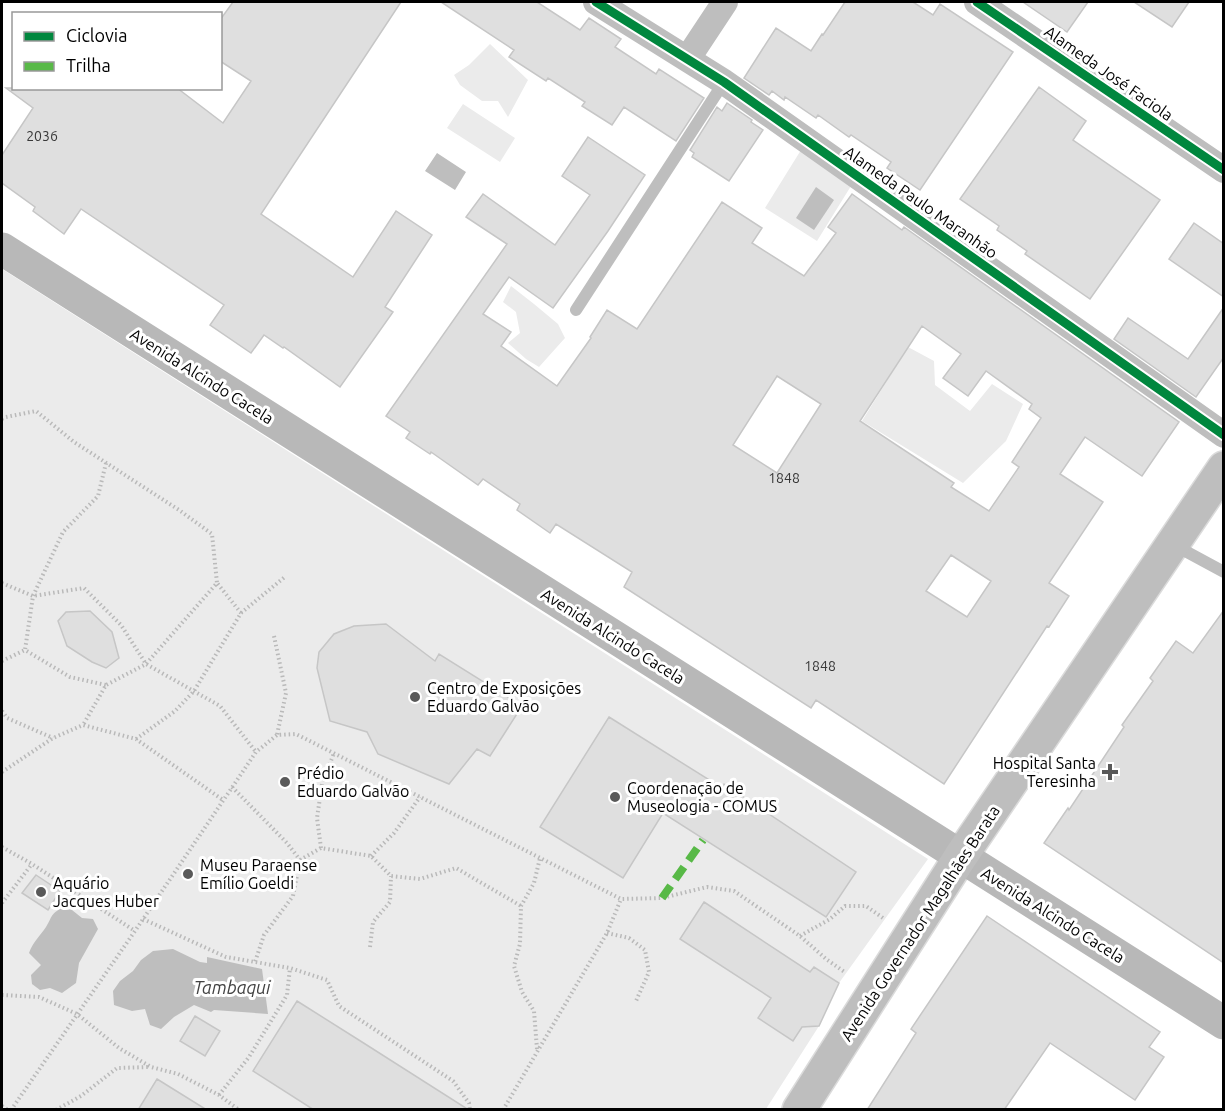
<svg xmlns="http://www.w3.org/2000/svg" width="1225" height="1111" font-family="Ubuntu,sans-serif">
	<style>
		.green { fill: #ebebeb }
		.water { fill: #bebebe }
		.building { fill: #dfdfdf; stroke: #c6c6c6; stroke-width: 1.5; fill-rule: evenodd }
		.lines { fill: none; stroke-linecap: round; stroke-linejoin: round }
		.primary-casing { stroke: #dbdbdb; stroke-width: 36 }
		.path { stroke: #b9b9b9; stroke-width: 4; stroke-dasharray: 1.5 3; stroke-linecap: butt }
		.service { stroke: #bebebe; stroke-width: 12 }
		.minor { stroke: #bebebe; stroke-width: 26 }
		.secondary { stroke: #b8b8b8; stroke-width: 33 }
		.primary { stroke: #bebebe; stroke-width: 33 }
		.quiet { stroke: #58b947; stroke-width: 8; stroke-dasharray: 15 8; stroke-linecap: butt }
		.cycleway-casing { stroke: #fff; stroke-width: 13 }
		.cycleway { stroke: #00873e; stroke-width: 9 }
		.poi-dot { fill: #595959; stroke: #fff; stroke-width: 2 }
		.labels { text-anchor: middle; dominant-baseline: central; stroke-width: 6; stroke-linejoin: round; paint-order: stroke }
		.number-label { font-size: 14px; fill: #383838 }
		.street-label { font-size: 16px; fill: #000; stroke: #fff }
		.poi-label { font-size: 16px; fill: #000; stroke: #fff; text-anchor: start }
		.water-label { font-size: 18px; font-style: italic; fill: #434343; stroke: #fff }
	</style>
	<rect width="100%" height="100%" fill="#fff"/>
	<!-- green -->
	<path class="green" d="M490,44l38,36 -20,37 -10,-16h-16l-22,-16 -6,-10 15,-10z
		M463,104l52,34 -15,24 -53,-34z
		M801,150l50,36 -34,55 -52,-33z
		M2,269l926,590 -89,124 -20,43 -53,83h-764z
		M511,286l23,18 24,20 7,14 -26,29 -13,-8 -18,-16 12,-10 -4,-21 -13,-10z
		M908,347l26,14 1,24 35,26 22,-27 31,20 -17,37 -43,42 -101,-62z"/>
	<!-- water -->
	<path class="water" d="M437,153l29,19 -11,18 -30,-19z
		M816,187l18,13 -20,30 -18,-12z
		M61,908l11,2 10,8 11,1 5,10 -19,34 -3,20 -14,10 -12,-5 -10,2 -8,-6 -1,-9 10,-10 -12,-12c4,-11 11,-17 17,-26 7,-11 3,-11 15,-19z
		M173,949l27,13 7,1v-6l55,12 6,45 -54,-4 -3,2 -17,-7 -20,12 -13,12 -11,-4 -5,-16 -13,2 -18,-6 -1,-14 7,-10 13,-10 8,-11 12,-9z"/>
	<!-- building -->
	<path class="building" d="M233,2h168l-140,212 92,63 43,-66 36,24 -47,72 8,5 -53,75 -56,-40 -1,1 -19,-13 -13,18 -41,-28 14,-20 -143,-96 -17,25 -31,-23 2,-4 -33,-24v-28l31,-47 -27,-20h171l46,35 28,-42 -31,-20v-41z
		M441,2h96l43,28 9,-12 32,21 -6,8 41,27 3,-5 45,29 -28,43 -52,-34 -12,18 -30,-19 3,-4 -37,-24 -2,3 -37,-24 5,-7z
		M845,2h68l20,13 7,-11 73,48 -93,138 -33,-22 4,-6 -40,-27 -2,2 -31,-22 -2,3 -31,-21 -1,3 -12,-9 -3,4 -25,-17 32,-50 35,23 11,-17 1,1z
		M1023,2h65l-21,30z
		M1134,2h55l-17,25z
		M1039,87l47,34 -13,19 87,60 -70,99 -65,-45 2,-3 -30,-21 2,-4 -39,-27z
		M727,103l25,17 -1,2 12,8 -34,51 -37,-24 2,-4 -4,-3 27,-43 5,4z
		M588,137l57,38 -37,56 -55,77 -44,-31 -26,37 28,18 -10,14 56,40 34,-48 -1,-1 17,-27 30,19 85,-127 40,26 -10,15 52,33 32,-43 -8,-6 24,-33 50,36 2,-3 275,195 -37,54 -57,-39 -25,37 43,28 -54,81 20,13 -20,31 -2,-1 -103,158 -128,-84 -5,8 -187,-121 8,-15 -76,-48 -6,9 -33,-23 3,-6 -37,-25 -5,6 -47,-33 -1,2 -24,-16 4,-6 -24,-16 121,-172 -41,-27 17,-23 72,51 35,-50 -28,-19zM922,326l39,28 -18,24 25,18 18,-25 46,33 -3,5 12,9 -29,44 7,5 -30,44 -38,-24 3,-4 -94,-62zM777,376l44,28 -44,69 -44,-28zM951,555l40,26 -24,36 -41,-26z
		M1194,223l30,21v53l-55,-38z
		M1224,307v50l-28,40 -82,-58 14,-21 60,41z
		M1224,610v353l-180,-120 24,-35 1,2 55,-83 -2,-2 31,-44 -3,-3 26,-37 17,12z
		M90,611l22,21 7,26 -13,10 -14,-6 -25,-16 -9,-25 8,-9z
		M386,624l49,37 4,-7 83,52 -32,50 -13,-7 -28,35 -71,-30 -11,-22 -37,-11 -13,-53 2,-16 15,-18 20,-8z
		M609,717l113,71 2,-4 132,88 -30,45 -163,-104 -40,65 -83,-51z
		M36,875l24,16 -12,19 -26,-17z
		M704,902l106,70 4,-5 25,16 -20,43 -17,1 -9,14 -35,-23 13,-20 -91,-59z
		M987,916l173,116 -11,15 15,10 -29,43 -85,-57 -46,67h-137l49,-77 -5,-4z
		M297,1001l65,41 107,68h-155l-61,-39z
		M195,1016l25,15 -15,25 -25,-15z
		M157,1079l50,31h-69z"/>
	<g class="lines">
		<defs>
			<path id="primary" d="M799,1110l162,-254 263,-388"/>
		</defs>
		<!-- primary casing -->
		<use href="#primary" class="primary-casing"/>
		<!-- path -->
		<path class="path" d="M2,419l4,-2 30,-6 38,31 105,68 33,24 5,49 -71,81 -40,21 -23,40
			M106,463l-8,33 -35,36 -30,64 -8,54 45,27 36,8
			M2,583l31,13 51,-8 37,37 25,39 74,42 36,46
			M241,613l45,-37
			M274,636l12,57 -9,42
			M2,661l23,-11
			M2,711l5,7 46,20
			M136,739l39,-28 19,-20 47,-78 -24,-30
			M2,772l51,-34 30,-13 53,14 87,61
			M232,787l55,56 13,17 -7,36 -29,39 -9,27
			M2,847l30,17 103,67
			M321,848l-4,-30 5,-34 12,-31
			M371,856l23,-23 26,-36
			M300,860l21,-12 50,8 20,20 29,3 36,-11 65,38
			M2,903l30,-39
			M143,919l83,38 64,11 37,12 12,26 114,75 16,22 1,7
			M607,933l22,5 16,12 4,22 -13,29
			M800,936l30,-17 15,-13h21l17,12
			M370,947l3,-25 17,-20 1,-26
			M2,995l37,2 38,17 42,34 32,19 27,7 41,21 20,15
			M537,1049l-3,-38 -12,-19 -8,-26 6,-22 1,-38 13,-23 6,-25
			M219,1095l30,-38 38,-62 3,-27
			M2,1106l6,4
			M11,1110l124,-179 121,-179 21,-17 19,-1 325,165 41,-1 45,-11 27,4 66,45 26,23 20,14
			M56,1110l25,-14 36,-28 33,-1
			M503,1110l104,-177 14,-34"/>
		<!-- service -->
		<path class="service" d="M576,310l148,-228
			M1174,545l50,27"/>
		<!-- minor -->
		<path class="minor" d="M596,2l128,80 500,353
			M977,2l247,168
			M688,58l37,-56"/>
		<!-- secondary -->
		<path class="secondary" d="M2,249l1222,774"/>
		<!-- primary -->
		<use href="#primary" class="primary"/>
		<!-- quiet -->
		<path class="quiet" d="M662,898l41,-58"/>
		<defs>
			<path id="cycleway" d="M596,2l128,80 500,353
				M977,2l247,168"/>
		</defs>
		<!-- cycleway casing -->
		<use href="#cycleway" class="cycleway-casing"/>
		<!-- cycleway -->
		<use href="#cycleway" class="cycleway"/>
	</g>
	<!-- markers -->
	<g class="poi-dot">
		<circle cx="415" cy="697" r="6"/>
		<path d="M1107 763h6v6h6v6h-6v6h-6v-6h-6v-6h6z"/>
		<circle cx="285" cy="782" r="6"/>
		<circle cx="615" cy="797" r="6"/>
		<circle cx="188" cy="874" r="6"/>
		<circle cx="41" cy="892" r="6"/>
	</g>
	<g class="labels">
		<!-- number labels -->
		<g class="number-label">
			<text x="42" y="136">2036</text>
			<text x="784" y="478">1848</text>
			<text x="820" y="666">1848</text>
		</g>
		<!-- street labels -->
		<g class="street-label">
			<text transform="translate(1109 73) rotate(35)">Alameda José Faciola</text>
			<text transform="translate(921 202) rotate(35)">Alameda Paulo Maranhão</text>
			<text transform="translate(202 376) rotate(32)">Avenida Alcindo Cacela</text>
			<text transform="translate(613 636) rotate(32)">Avenida Alcindo Cacela</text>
			<text transform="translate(1053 915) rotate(32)">Avenida Alcindo Cacela</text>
			<text transform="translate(920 923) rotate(-57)">Avenida Governador Magalhães Barata</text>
		</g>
		<!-- poi labels -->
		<g class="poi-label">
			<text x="427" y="688">Centro de Exposições<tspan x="427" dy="18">Eduardo Galvão</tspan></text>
			<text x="1096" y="763" text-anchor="end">Hospital Santa<tspan x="1096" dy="18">Teresinha</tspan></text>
			<text x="297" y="773">Prédio<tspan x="297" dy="18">Eduardo Galvão</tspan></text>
			<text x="627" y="788">Coordenação de<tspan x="627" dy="18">Museologia - COMUS</tspan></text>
			<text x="200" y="865">Museu Paraense<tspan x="200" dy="18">Emílio Goeldi</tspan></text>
			<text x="53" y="883">Aquário<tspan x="53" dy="18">Jacques Huber</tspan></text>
		</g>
		<!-- water labels -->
		<g class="water-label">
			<text x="232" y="987">Tambaqui</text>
		</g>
	</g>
	<!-- border -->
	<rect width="1225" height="1111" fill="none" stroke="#000000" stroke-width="6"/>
	<!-- legend -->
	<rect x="12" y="12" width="210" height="78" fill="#ffffff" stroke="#999999" stroke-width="1.5"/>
	<rect x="24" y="32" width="30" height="9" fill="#00873e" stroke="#999999" stroke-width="1.5"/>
	<text x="66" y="42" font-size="18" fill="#000000">Ciclovia</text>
	<rect x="24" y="62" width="30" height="9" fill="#58b947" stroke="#999999" stroke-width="1.5"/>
	<text x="66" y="72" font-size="18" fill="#000000">Trilha</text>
</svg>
